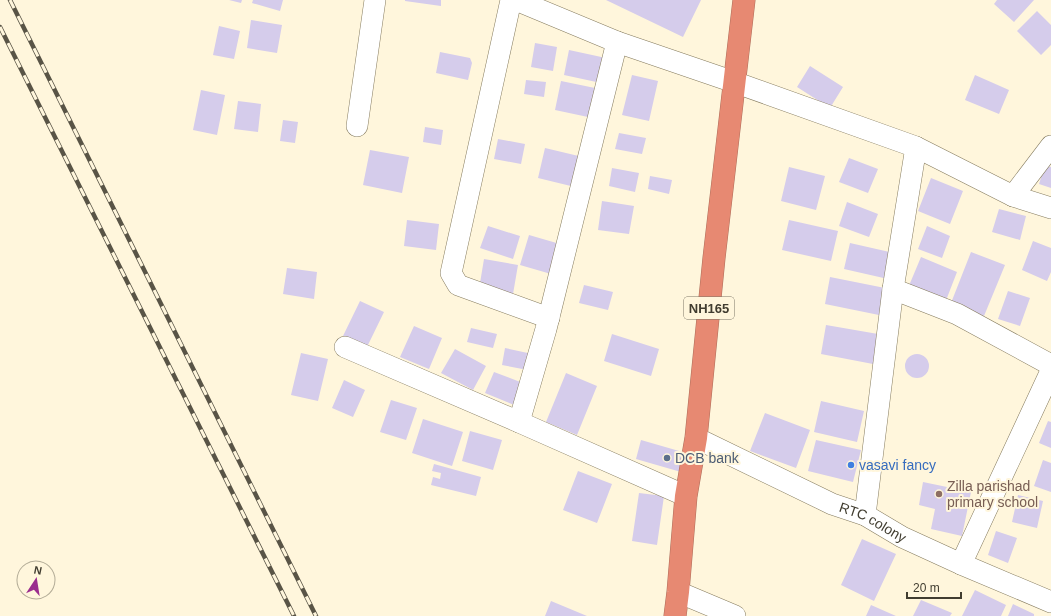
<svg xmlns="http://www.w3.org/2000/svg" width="1051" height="616" font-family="Arial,sans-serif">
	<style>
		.building { fill: #d5cceb }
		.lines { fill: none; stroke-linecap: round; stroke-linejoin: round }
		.minor-casing { stroke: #857b5e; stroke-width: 22 }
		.highway-casing { stroke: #ad6e5b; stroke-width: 23 }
		.minor { stroke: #fff; stroke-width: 21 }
		.highway { stroke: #e78972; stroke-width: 22 }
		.rail-casing { stroke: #595446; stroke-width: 4.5 }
		.rail { stroke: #fff6dc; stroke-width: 3; stroke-dasharray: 9; stroke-linecap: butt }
		.service-dot { fill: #5c6f8a; stroke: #fff6dc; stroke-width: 1.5 }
		.shop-dot { fill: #3f7fe0; stroke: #fff6dc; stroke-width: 1.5 }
		.education-dot { fill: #8d6e63; stroke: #fff6dc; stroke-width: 1.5 }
		.labels { text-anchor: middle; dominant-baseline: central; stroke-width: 4; stroke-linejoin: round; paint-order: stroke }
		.shield { fill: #fff6dc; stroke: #7a7464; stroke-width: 1 }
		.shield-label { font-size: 13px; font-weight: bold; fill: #413d30 }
		.service-label { font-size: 14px; fill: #4e5e75; stroke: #fff6dc; text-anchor: start }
		.shop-label { font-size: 14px; fill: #366cbe; stroke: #fff6dc; text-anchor: start }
		.education-label { font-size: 14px; fill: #785e54; stroke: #fff6dc; text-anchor: start }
		.street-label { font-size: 14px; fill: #413d30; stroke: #fff6dc }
	</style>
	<rect width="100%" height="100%" fill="#fff6dc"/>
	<!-- building -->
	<path class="building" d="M229,0h13l-1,3z
		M253,0h30l-3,11 -28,-8z
		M405,0h36v6l-36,-5z
		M606,0h95l-18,37z
		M997,0h37l-20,22 -20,-18z
		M1037,11l14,14v20l-10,10 -24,-24z
		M251,20l31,5 -5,28 -30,-5z
		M219,26l21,5 -6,28 -21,-4z
		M535,43l22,4 -4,24 -22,-4z
		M569,50l37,8 -5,25 -37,-8z
		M440,52l30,6 2,5 -4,17 -32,-7z
		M810,66l33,21 -13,21 -33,-21z
		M632,75l26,6 -9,40 -27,-6z
		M975,75l34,15 -10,24 -34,-14z
		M526,80l20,2 -2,15 -20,-3z
		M561,81l34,7 -7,29 -33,-7z
		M201,90l24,5 -8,40 -24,-5z
		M238,101l23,3 -3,28 -24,-3z
		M283,120l15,2 -3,21 -15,-2z
		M425,127l18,3 -2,15 -18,-3z
		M619,133l27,5 -4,16 -27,-5z
		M498,139l27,5 -4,20 -27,-5z
		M545,148l42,10 -8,30 -41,-10z
		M370,150l39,7 -7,36 -39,-8z
		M849,158l29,11 -10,24 -29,-11z
		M1045,165l6,2v21l-12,-4z
		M789,167l36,9 -9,34 -35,-9z
		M612,168l27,5 -4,19 -26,-6z
		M650,176l22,4 -3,14 -21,-5z
		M931,178l32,13 -13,33 -32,-13z
		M602,201l32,5 -5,28 -31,-4z
		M847,202l31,12 -9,23 -30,-11z
		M999,209l27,7 -6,24 -28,-8z
		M407,220l32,4 -3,26 -32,-4z
		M789,220l49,11 -7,30 -49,-11z
		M488,226l32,10 -7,23 -33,-11z
		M927,226l23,10 -8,22 -24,-9z
		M529,235l31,9 -9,30 -31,-9z
		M1033,241l18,7v24l-4,9 -25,-11z
		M850,243l44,10 -6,26 -44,-10z
		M971,252l34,13 -21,51 -33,-13z
		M921,257l36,15 -12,31 -37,-15z
		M484,259l34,6 -5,29 -34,-5z
		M287,268l30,4 -3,27 -31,-5z
		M830,277l55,11 -6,27 -54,-11z
		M584,285l29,7 -5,18 -29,-7z
		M1008,291l22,7 -10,28 -22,-7z
		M360,301l24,11 -17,35 -24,-11z
		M826,325l52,9 -5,30 -52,-10z
		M414,326l28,12 -13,31 -29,-12z
		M471,328l26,6 -4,14 -26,-6z
		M612,334l47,15 -8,27 -47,-15z
		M505,348l32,7 -4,16 -31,-6z
		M455,349l31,17 -13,24 -32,-17z
		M301,353l27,6 -10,42 -27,-6z
		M905 366a12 12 0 1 1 24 0a12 12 0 1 1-24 0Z
		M494,372l34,13 -9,22 -34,-14z
		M566,373l31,13 -20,49 -31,-13z
		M344,380l21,10 -12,27 -21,-9z
		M391,400l26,8 -11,32 -26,-8z
		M821,401l43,10 -7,31 -43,-10z
		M765,413l45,17 -14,38 -46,-17z
		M423,419l40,13 -11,34 -40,-13z
		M1048,421l3,1v26l-12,-5z
		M470,431l32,9 -9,30 -31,-9z
		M641,440l45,13 -5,19 -45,-13z
		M816,440l45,10 -8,32 -45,-11z
		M1043,460l8,3v29l-17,-6z
		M434,464l47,13 -5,19 -45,-11 2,-8 7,2 1,-6 -9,-2z
		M578,471l34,13 -15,39 -34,-13z
		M923,482l48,10 -9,44 -31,-7 4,-20 -16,-4z
		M639,493l25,3 -7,49 -25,-4z
		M1018,495l25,6 -6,27 -25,-6z
		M996,531l21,7 -9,25 -20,-8z
		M862,539l34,15 -22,47 -33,-16z
		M975,590l31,15 -5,11h-39z
		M921,600l31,13 -2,3h-37z
		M551,601l36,15h-42z
		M1013,604l21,10v2h-26z
		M871,605l25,11h-30z"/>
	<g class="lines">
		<defs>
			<g id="minor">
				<path d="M511,0l-60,273 7,12 91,33"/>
				<path d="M516,0l101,42 117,40 182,65 97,49 38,12"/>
				<path d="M357,126l18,-126"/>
				<path d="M1013,196l38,-50"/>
				<path d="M893,289l64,25 94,51"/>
				<path d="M345,347l174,75 167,74"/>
				<path d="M519,422l27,-93 71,-287"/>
				<path id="s1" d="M696,438l136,66 33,11 37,22 59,27 90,38"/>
				<path d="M865,515l28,-226 23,-142"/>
				<path d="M961,564l90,-193"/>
				<path d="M678,592l57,24"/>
			</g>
			<path id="highway" d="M675,616l3,-24 8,-96 10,-58 18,-180 30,-258"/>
		</defs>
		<!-- minor casing -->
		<use href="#minor" class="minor-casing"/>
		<!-- highway casing -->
		<use href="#highway" class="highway-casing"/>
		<!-- minor -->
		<use href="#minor" class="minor"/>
		<!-- highway -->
		<use href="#highway" class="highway"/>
		<defs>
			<path id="rail" d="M10,0l306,616
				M0,27l294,589"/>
		</defs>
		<!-- rail casing -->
		<use href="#rail" class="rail-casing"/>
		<!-- rail -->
		<use href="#rail" class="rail"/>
	</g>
	<!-- markers -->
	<circle class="service-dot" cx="667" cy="458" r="4"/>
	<circle class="shop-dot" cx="851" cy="465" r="4"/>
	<circle class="education-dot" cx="939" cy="494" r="4"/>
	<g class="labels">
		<!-- shield labels -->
		<rect class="shield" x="684" y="297" width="50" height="22" rx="3"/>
		<g class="shield-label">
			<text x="709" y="308">NH165</text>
		</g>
		<!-- service labels -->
		<g class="service-label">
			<text x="675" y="458">DCB bank</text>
		</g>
		<!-- shop labels -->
		<g class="shop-label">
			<text x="859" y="465">vasavi fancy</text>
		</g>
		<!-- education labels -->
		<g class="education-label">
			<text x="947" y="486">Zilla parishad<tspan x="947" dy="16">primary school</tspan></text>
		</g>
		<!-- street labels -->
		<g class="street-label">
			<text stroke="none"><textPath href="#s1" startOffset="196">RTC colony</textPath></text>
		</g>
	</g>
	<!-- north arrow -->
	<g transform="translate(36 580) rotate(12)"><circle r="19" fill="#fff6dc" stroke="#b3ac97"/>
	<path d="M0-3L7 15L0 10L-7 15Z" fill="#9b2d8e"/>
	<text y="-6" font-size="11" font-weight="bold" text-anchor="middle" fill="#413d30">N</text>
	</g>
	<!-- scale -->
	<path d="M907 592v6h54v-6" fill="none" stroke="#413d30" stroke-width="2"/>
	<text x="913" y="592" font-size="12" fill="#413d30" stroke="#fff6dc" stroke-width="3" paint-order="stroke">20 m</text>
</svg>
